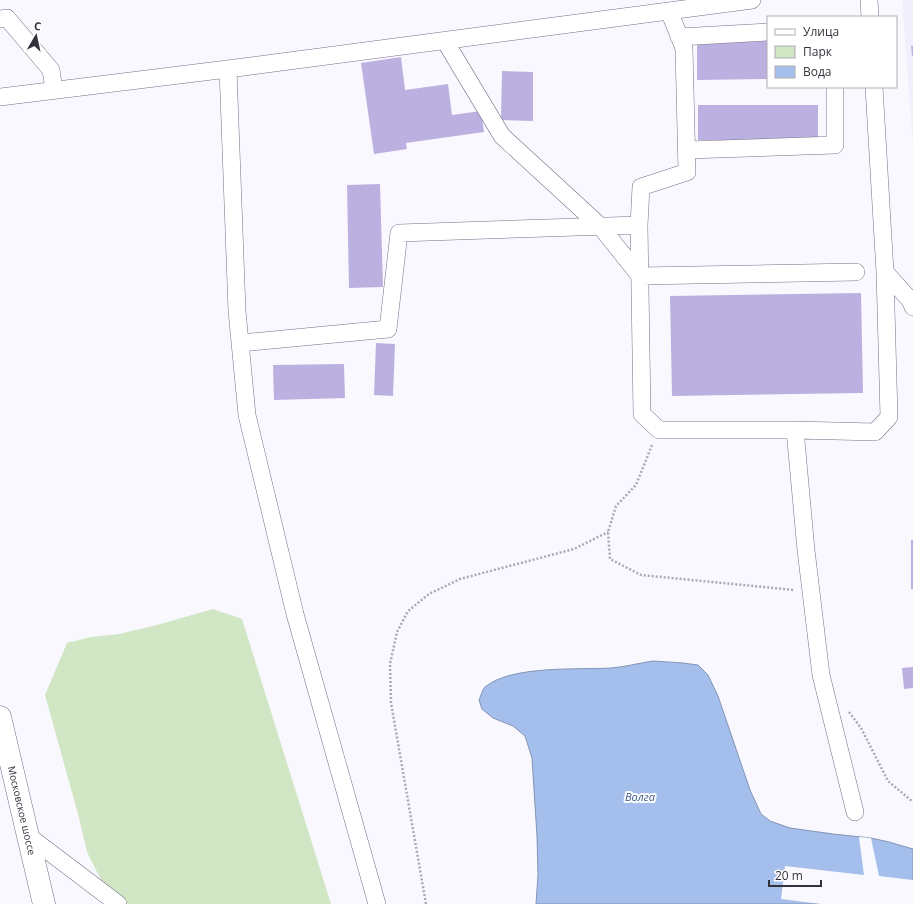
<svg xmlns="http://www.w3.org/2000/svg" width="913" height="904" font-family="'Open Sans',sans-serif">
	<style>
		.built { fill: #f2effd }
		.green { fill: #d1e6c4 }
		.water { fill: #a4bfeb; stroke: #8294b6 }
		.pier { fill: #f9f8fe }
		.building { fill: #bcb0e1 }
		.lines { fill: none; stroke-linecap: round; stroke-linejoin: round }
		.minor-casing { stroke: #756f88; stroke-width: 18 }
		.major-casing { stroke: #756f88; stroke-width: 23 }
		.path { stroke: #aaa8b0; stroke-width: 2.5; stroke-dasharray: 2 2; stroke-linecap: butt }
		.minor { stroke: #fff; stroke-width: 17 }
		.major { stroke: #fff; stroke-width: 22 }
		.labels { text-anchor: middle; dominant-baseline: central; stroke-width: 4; stroke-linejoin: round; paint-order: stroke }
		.street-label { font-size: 10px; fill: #33313b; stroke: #fff }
		.water-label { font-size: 11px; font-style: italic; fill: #35578e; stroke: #fff }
	</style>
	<rect width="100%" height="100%" fill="#f9f8fe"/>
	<!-- built -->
	<path class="built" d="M902,0h11v146z"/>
	<!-- green -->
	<path class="green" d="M213,609l29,10 89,285h-218l-26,-52 -9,-38 -33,-119 22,-52 24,-6 28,-3 38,-9z"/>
	<!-- water -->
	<path class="water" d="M653,661l30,2 15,2 10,10 10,21 32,94 11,24 9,7 20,7 43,6 38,4 18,4 24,7v55h-377l2,-29 -1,-39 -5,-78 -7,-22 -12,-10 -20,-8 -11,-9 -3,-9c2,-4 3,-10 6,-13 27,-22 92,-17 126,-19 14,-1 28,-5 42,-7z"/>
	<!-- pier -->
	<path class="pier" d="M859,837l12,1 8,38 34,4v24h-92l-40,-5 4,-33 79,9z"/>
	<!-- building -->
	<path class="building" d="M768,41v38l-71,1v-37z
		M911,46h2v10h-1z
		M401,57l4,33 43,-6 4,31 29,-4 3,21 -78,11 1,6 -33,5 -13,-91z
		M502,71l31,1v49l-32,-1z
		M698,105h120v35h-120z
		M380,184l3,103 -34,1 -2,-103z
		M861,293l2,100 -191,3 -2,-100z
		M376,343l19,1 -2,52 -19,-1z
		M344,364l1,34 -71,2 -1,-35z
		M911,540h2v49h-2z
		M913,667v21l-9,1 -2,-21z"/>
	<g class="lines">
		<defs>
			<path id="minor" d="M869,0l1,17
				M0,19l7,-1 44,52 3,20
				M679,37l89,-5
				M445,41l57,95 98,90 40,50 216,-4
				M228,69l9,242 10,104 48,199 82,290
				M874,87l11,185 25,28 3,7
				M0,97l228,-28 524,-69
				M687,150l148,-5v-58
				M639,225l2,-38 46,-15 -3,-124 -15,-37
				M240,343l148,-14 11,-96 240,-8 3,189 17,16h136
				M855,812l-34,-137 -15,-125 -11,-120 80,2 14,-15 -4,-145
				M27,835l91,69"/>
			<g id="major">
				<path id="s1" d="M0,717l44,187"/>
			</g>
		</defs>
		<!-- minor casing -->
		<use href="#minor" class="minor-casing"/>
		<!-- major casing -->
		<use href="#major" class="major-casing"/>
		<!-- path -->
		<path class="path" d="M652,445l-16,40 -20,21 -8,26 2,27 31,16 153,15
			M849,712l12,16 27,53 25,21
			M426,904l-35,-201 -1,-39 7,-32 11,-21 21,-17 31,-15 114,-30 34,-17"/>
		<!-- minor -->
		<use href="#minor" class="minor"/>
		<!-- major -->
		<use href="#major" class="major"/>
	</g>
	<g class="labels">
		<!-- street labels -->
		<g class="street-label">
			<text stroke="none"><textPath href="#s1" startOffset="96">Московское шоссе</textPath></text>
		</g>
		<!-- water labels -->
		<g class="water-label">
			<text x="640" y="796">Волга</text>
		</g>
	</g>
	<!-- legend -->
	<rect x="767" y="16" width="130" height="72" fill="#ffffff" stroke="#adadb1"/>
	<rect x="775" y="29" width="20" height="6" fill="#ffffff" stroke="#adadb1"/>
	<text x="803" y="36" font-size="12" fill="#33313b">Улица</text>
	<rect x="775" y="46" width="20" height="12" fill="#d1e6c4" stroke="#adadb1"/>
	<text x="803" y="56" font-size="12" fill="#33313b">Парк</text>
	<rect x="775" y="66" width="20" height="12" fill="#a4bfeb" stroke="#adadb1"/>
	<text x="803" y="76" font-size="12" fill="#33313b">Вода</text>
	<!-- north arrow -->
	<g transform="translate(36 36) rotate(9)" stroke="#ffffff" stroke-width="3" paint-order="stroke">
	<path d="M0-3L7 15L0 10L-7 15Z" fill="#33313b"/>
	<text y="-6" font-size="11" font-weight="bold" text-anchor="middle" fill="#33313b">С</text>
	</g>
	<!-- scale -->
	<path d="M769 880v6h52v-6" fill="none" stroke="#33313b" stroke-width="2"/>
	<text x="775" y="880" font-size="12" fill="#33313b" stroke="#ffffff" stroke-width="3" paint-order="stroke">20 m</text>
</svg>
